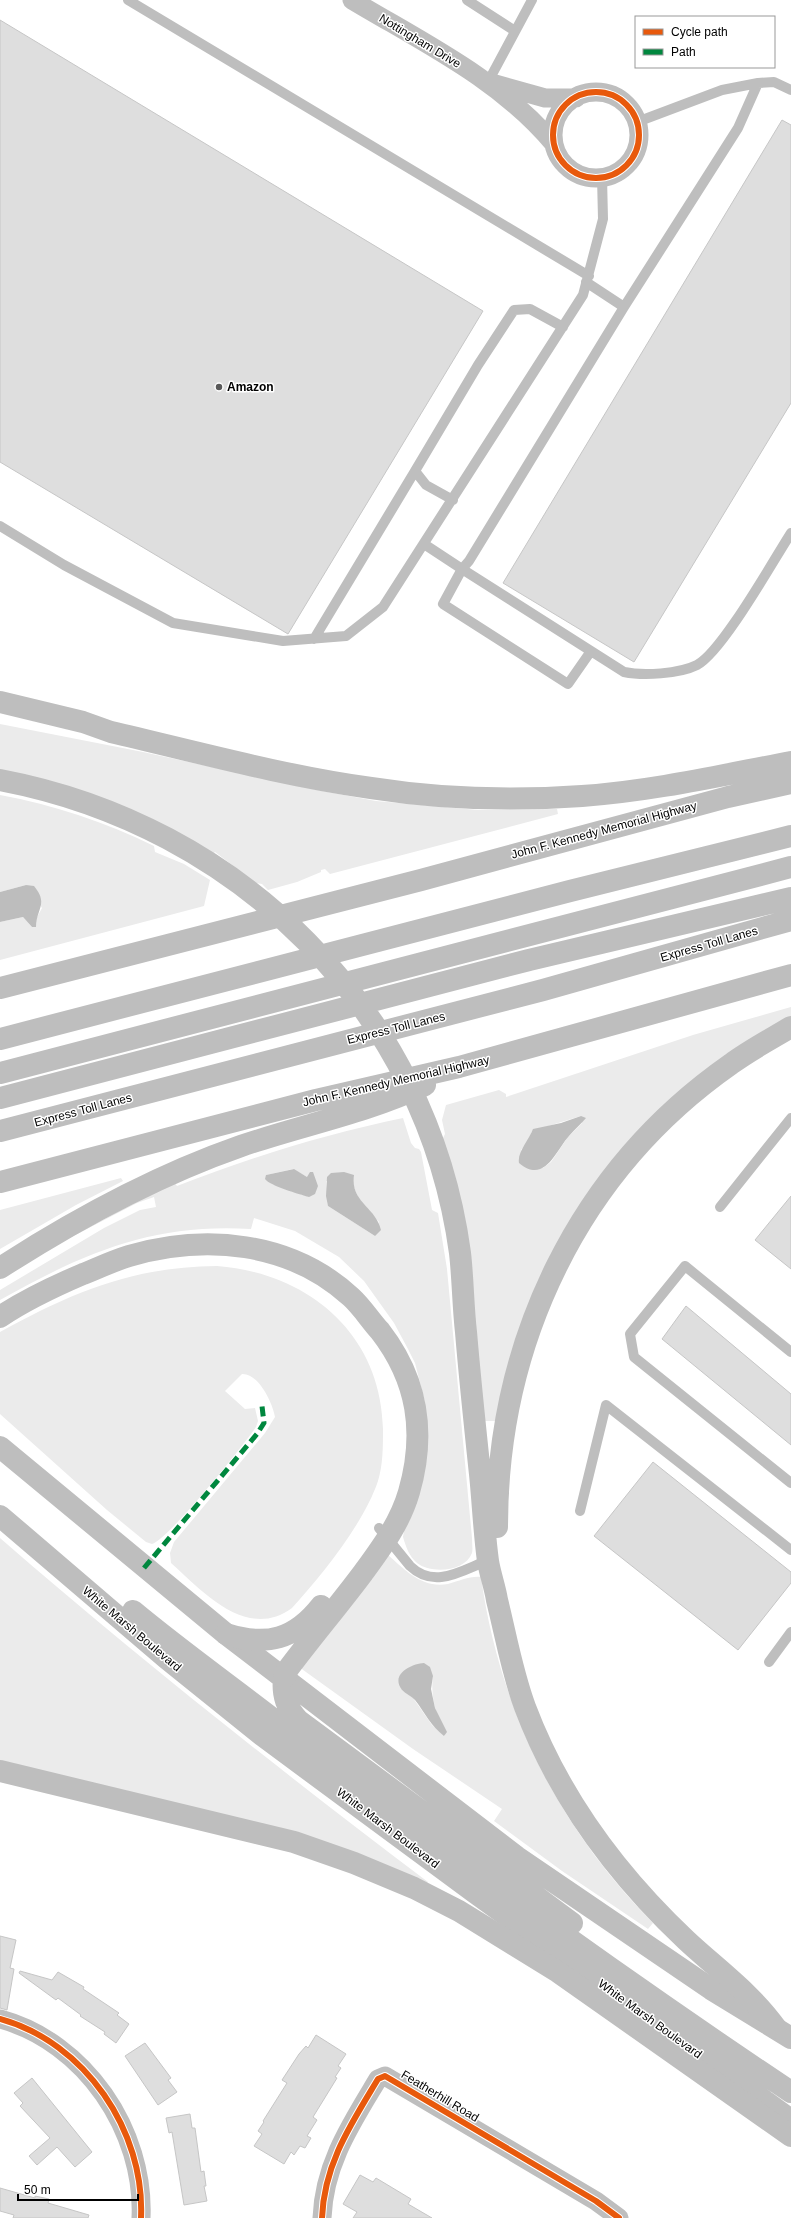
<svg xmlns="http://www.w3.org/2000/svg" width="791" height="2218" font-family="Helvetica,sans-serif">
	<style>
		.green { fill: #ebebeb; fill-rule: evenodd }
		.water { fill: #bdbdbd }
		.building { fill: #dedede; stroke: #c6c6c6 }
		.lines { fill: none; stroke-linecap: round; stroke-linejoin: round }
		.service { stroke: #bebebe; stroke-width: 10 }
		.minor { stroke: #bebebe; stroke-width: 19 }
		.trunk { stroke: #bebebe; stroke-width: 22 }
		.motorway { stroke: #bebebe; stroke-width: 22 }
		.quiet { stroke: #00873e; stroke-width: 5; stroke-dasharray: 10 5; stroke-linecap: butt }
		.cycleway-casing { stroke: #fff; stroke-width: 8 }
		.cycleway { stroke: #e8590c; stroke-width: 6 }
		.poi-dot { fill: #595959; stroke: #fff; stroke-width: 1.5 }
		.labels { text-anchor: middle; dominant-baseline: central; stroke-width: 3; stroke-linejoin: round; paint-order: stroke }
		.street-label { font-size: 12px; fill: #000; stroke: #fff }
		.poi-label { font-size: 12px; font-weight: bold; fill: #000; stroke: #fff; text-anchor: start }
	</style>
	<rect width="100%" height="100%" fill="#fff"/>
	<!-- green -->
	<path class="green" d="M0,724l143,28 174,38 59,11 102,9 79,-1 1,5 -228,60 -5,-5 -4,1v2l-24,10 -29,8 -6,-6 -6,-1 -41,-31 -2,2c-64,-42 -138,-69 -213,-84z
		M0,795c54,10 105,27 154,51l1,6 29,12 26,16 -6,26 -204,54v-38l23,-5 9,10h4v-8l6,-11 -16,-23 -26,7z
		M791,1007v10l-120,83 -155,239 -11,36 -8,46h-13l-30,-248 -12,-33 3,-6 -3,-14 4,-15 53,-15 7,4v3l187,-62zM581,1116l1,7 -14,14 -17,25 -8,6 -22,-18 8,-10 3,-9z
		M403,1118l8,25 4,5 4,1 2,3 11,58 6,3 9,56 25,269c0,5 1,11 0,15 -7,19 -41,21 -55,10 -8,-7 -11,-16 -14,-26l22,-135 -10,-39 -7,-14 -14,-26 -30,-42 -25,-24 -44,-26 -41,-13 -3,11c-99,-6 -167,24 -251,71v-10l104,-62 36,-18 16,-3 -2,-10 -17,6 -83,43 120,-64 3,4c74,-29 149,-52 226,-68zM293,1169l14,8 2,20 -37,-13 -6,-9zM326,1181l27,4 6,14 20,23 -4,14 -47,-30z
		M121,1178l2,3 -47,24 -76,44v-39z
		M217,1266c92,7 164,68 166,163 0,17 0,36 -5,52 -14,42 -56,94 -86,127 -45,33 -89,-16 -121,-45l-1,-10 4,-11 91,-109 10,-16c-2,-13 -16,-44 -33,-43l-17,17 20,18 10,-1 3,13 -2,6c-13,19 -87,112 -104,117l-6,-2 -39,-32 -107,-96v-82c73,-40 132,-65 217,-66z
		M0,1538c138,120 281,233 428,344l-2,2 -426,-123z
		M388,1555c17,15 35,34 60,29 12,-3 21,-8 33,-7 18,131 78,252 172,346l-5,6 -86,-58 -68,-50 8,-12 -89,-60 -114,-82zM433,1676c-3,22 4,40 12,60l-13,-11 -19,-27 -11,-8z"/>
	<!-- water -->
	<path class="water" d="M26,885l8,1c15,18 2,23 2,41h-4l-9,-10 -23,5v-30z
		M581,1116l5,2c-5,6 -12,12 -17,18 -13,14 -24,49 -50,27 -2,-11 10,-23 14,-34l28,-6z
		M294,1169l13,8 3,-5h3l5,14 -3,8 -6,3c-10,-3 -39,-11 -44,-18l1,-4z
		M344,1172l10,3c-4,27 22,32 27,55l-6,6 -47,-30 -2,-10 1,-19 4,-4z
		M424,1663l6,4 3,9 -2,13 4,19 12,24 -3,4c-13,-10 -19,-23 -29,-36 -4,-4 -9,-6 -13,-10 -12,-16 9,-26 22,-27z"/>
	<!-- building -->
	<path class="building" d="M0,20l483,291 -195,323 -288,-172z
		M782,120l9,5v278l-157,259 -131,-79z
		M791,1196v73l-36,-29z
		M686,1306l105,88v51l-129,-106z
		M653,1462l138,110v11l-53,67 -144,-114z
		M0,1936l16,4 -6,28 4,1 -7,41 -7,-2z
		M20,1971l32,9 6,-8 26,15 -1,2 36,24 -2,2 12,9 -13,19 -12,-9 1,-2 -25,-16 1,-1 -23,-17 -2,2 -37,-27z
		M316,2035l30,19 -8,12 3,2 -6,9 2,1 -24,39 4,3 -10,16 4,2 -6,10 -5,-2 -6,9 -3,-3 -7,12 -30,-18 8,-12 -4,-3 6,-9 -1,-1 24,-38 -5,-3 17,-26 7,-8 2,2z
		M145,2043l26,35 -3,2 9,12 -19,13 -33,-49z
		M32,2078l60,74 -17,15 -18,-20 -20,18 -8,-9 21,-18 -30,-32 3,-3 -9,-10z
		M190,2114l2,14h3l6,44 3,-1 2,15h-2l3,15 -23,4 -12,-73 -3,1 -3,-15z
		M360,2175l13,7 3,-4 35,21 -3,5 24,14h-79l4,-6 -14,-8z
		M0,2188l35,10v-2l14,3 -1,4 41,12 -1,3h-75l1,-3 -14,-4z"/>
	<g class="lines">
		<!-- service -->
		<path class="service" d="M128,0l461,276
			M467,0l48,31
			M488,82l44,-82
			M758,83l16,-1 17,8
			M586,282l38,25
			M453,500l-27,-15 -11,-14 63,-106 36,-55 16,-1 33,18
			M0,526l64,39 109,58 110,18 63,-5 37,-29 200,-312 20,-76 -1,-42
			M424,544l38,25 7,-8 155,-254 114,-179 20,-45 -36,7 -85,32
			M314,639l101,-168
			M591,651l-23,33 -125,-80 19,-35 162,103c19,4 55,2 73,-7 25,-13 76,-104 94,-132
			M720,1207l71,-89
			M791,1352l-106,-86 -55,68 4,23 157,126
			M580,1511l26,-106 185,145
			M379,1528l31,38c25,24 52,4 79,-6
			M769,1662l22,-30"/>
		<!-- minor -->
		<path class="minor" d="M352,0c70,42 149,80 202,144
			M495,84l50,14h31
			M553 135a43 43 0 1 1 86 0a43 43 0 1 1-86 0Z
			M0,2019c85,23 145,112 141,199
			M322,2218c2,-54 29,-94 56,-139l7,-3 211,125 23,17"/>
		<!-- trunk -->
		<path class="trunk" d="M0,1447l226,187 291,223 194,132 80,49
			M0,1516l166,142 97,78 211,156 317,228
			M133,1611c48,40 99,76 149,115 165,127 335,250 509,366
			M284,1678c-2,18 3,30 14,42l274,203"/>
		<!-- motorway -->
		<path class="motorway" d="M0,702l83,20 28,10c86,20 173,44 260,56 70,11 141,13 211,8 71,-5 140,-21 209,-34
			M0,780c238,45 427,229 460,473 3,26 3,53 6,79 4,48 9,95 14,142 3,29 4,58 8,87 2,13 7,26 9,39 9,36 15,72 28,107 34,90 91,167 161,233 31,29 65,53 90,88
			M0,988l421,-108 307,-83 63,-14
			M0,1039l570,-148 221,-55
			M0,1073l791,-206
			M0,1098l529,-138 262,-62
			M0,1131l543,-141 248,-70
			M0,1182l316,-82 143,-33 332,-92
			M0,1268c76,-49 155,-92 241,-122 61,-21 125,-33 184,-61
			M0,1317c25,-17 55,-31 83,-43 15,-6 30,-13 46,-18 76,-22 161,-15 222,41 11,10 19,23 29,34 38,49 46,102 29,161 -9,31 -27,55 -46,81 -24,32 -51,64 -75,96l-4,9
			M497,1527c0,-185 81,-356 234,-463 19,-14 40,-25 60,-37
			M226,1634c41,13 69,5 95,-28
			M0,1771l294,71 60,21 60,25 45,23 99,61 233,164"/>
		<!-- quiet -->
		<path class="quiet" d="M144,1568l113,-134 7,-11 -2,-17"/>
		<defs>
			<path id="cycleway" d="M553 135a43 43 0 1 1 86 0a43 43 0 1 1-86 0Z
				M0,2019c85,23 145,112 141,199
				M322,2218c2,-54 29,-94 56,-139l7,-3 211,125 23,17"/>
		</defs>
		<!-- cycleway casing -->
		<use href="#cycleway" class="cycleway-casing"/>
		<!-- cycleway -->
		<use href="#cycleway" class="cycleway"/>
	</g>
	<!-- markers -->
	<circle class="poi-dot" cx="219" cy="387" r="4"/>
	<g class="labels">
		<!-- street labels -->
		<g class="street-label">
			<text transform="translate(420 41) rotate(31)">Nottingham Drive</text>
			<text transform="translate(604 830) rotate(-15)">John F. Kennedy Memorial Highway</text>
			<text transform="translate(709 944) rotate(-16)">Express Toll Lanes</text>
			<text transform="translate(396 1028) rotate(-14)">Express Toll Lanes</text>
			<text transform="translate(396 1081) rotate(-13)">John F. Kennedy Memorial Highway</text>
			<text transform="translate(83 1110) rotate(-15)">Express Toll Lanes</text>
			<text transform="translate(132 1629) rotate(40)">White Marsh Boulevard</text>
			<text transform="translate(388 1828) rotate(37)">White Marsh Boulevard</text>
			<text transform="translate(650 2019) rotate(36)">White Marsh Boulevard</text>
			<text transform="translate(440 2096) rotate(31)">Featherhill Road</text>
		</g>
		<!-- poi labels -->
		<g class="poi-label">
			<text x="227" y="387">Amazon</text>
		</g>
	</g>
	<!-- legend -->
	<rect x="635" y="16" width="140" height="52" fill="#ffffff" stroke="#999999"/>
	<rect x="643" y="29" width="20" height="6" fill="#e8590c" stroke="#999999"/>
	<text x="671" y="36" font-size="12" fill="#000000">Cycle path</text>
	<rect x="643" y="49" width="20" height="6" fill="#00873e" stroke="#999999"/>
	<text x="671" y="56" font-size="12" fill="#000000">Path</text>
	<!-- scale -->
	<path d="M18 2194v6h120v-6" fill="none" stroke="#000000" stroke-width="2"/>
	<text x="24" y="2194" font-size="12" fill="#000000" stroke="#ffffff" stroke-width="3" paint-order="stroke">50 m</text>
</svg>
